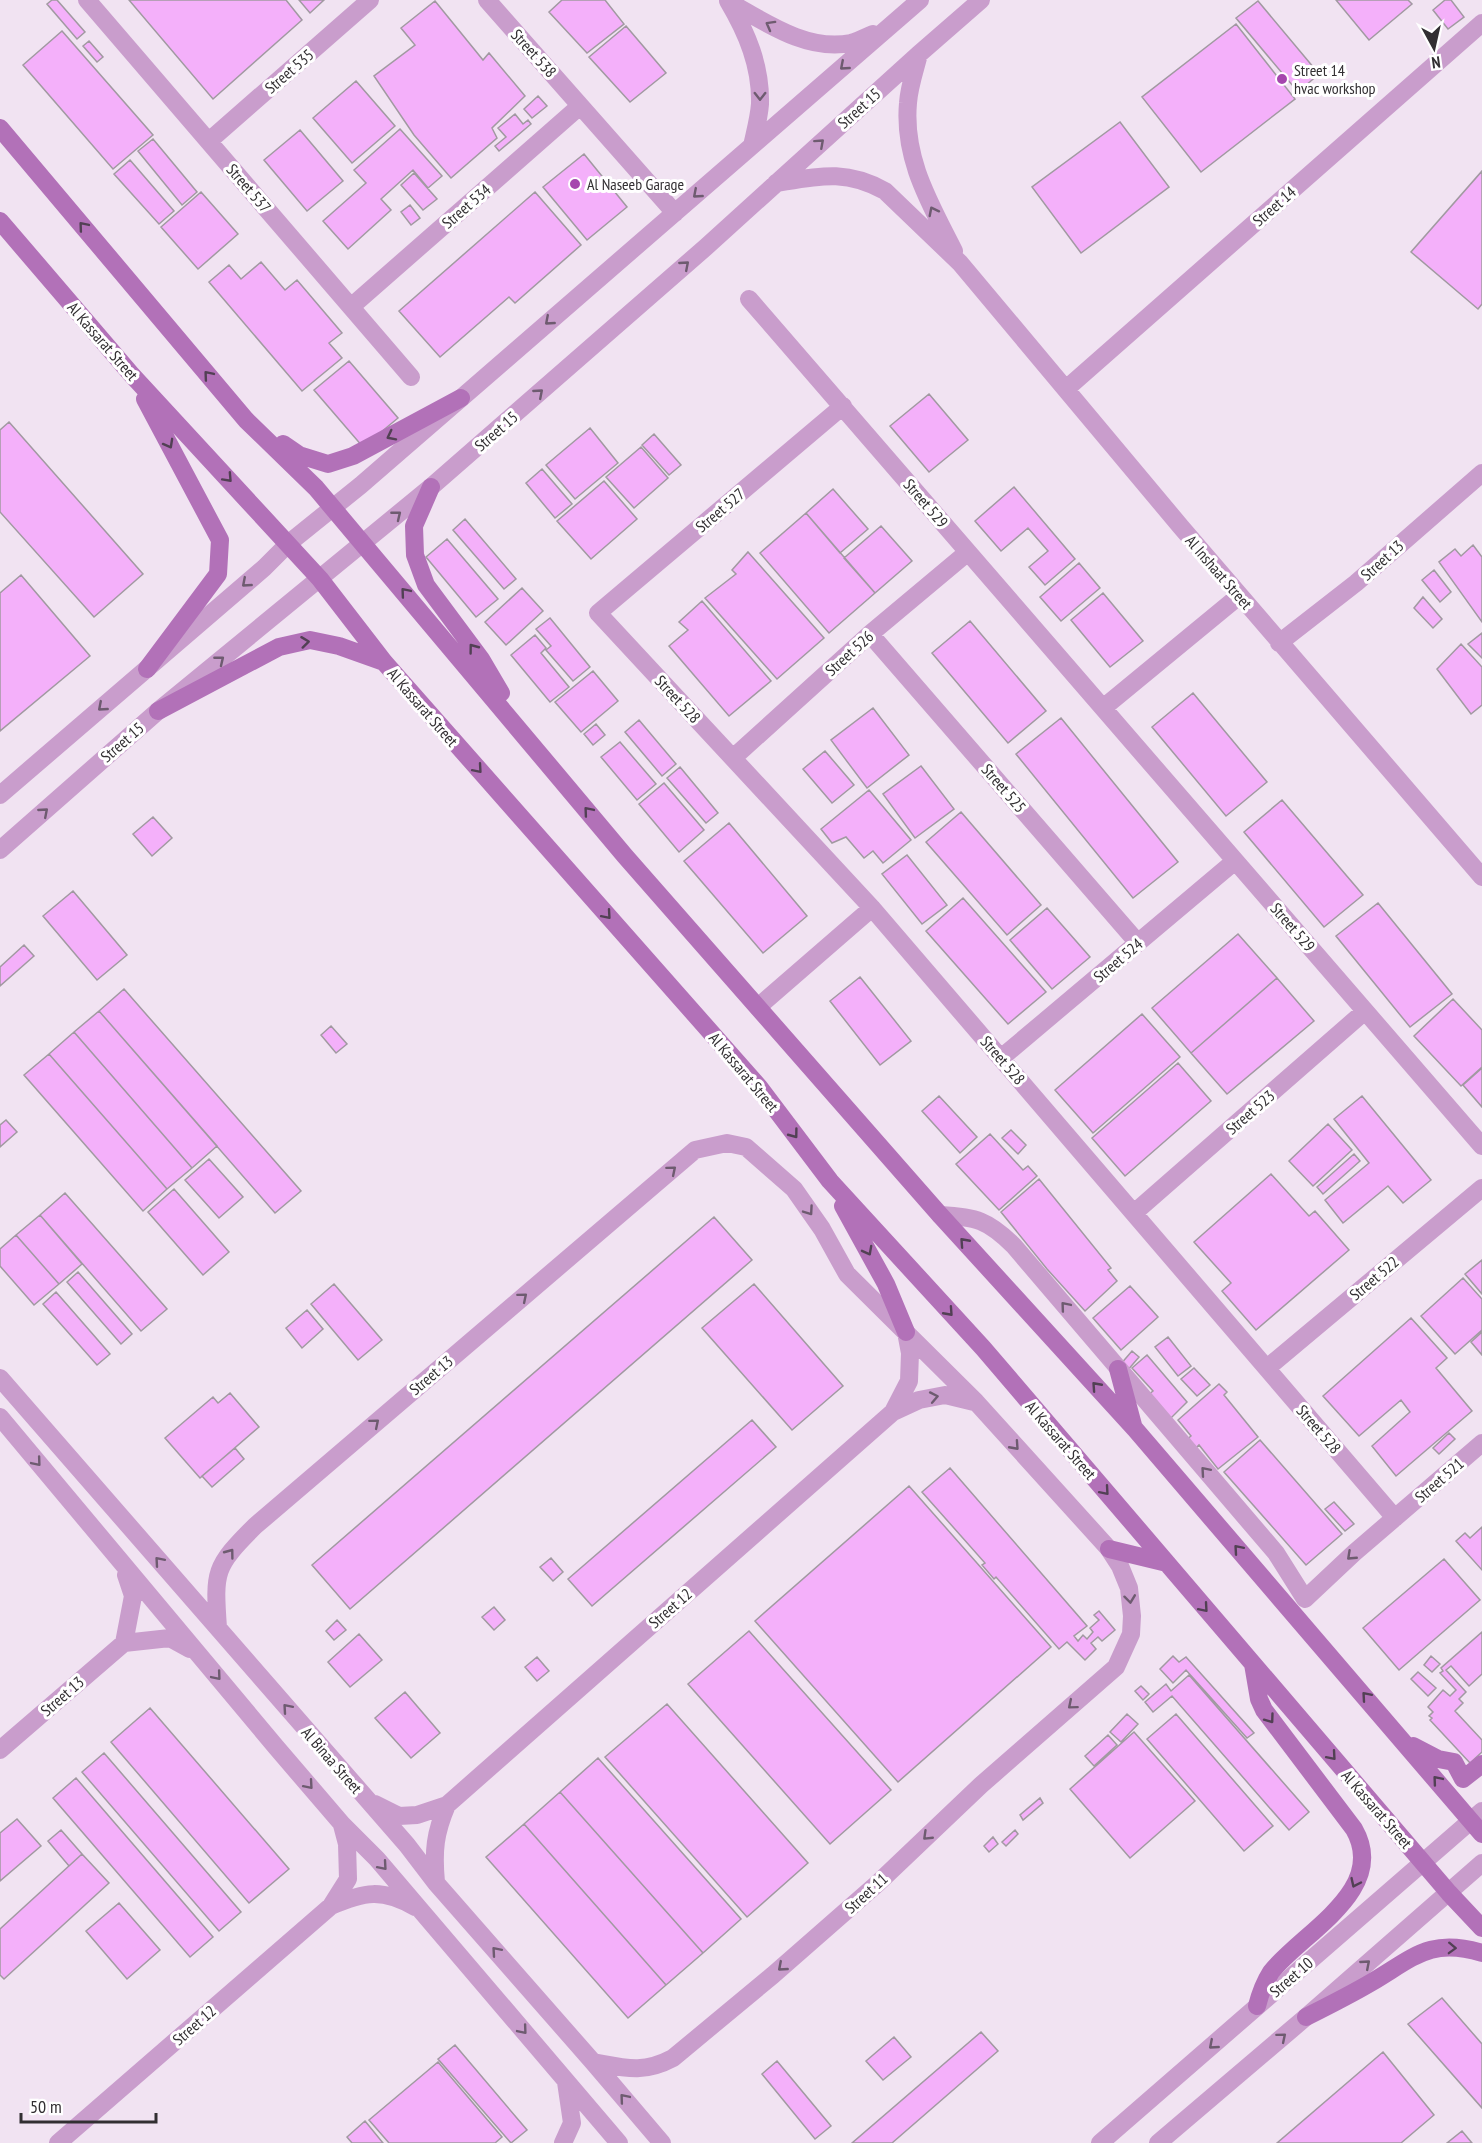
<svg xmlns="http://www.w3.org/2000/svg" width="1482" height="2143" font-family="'PT Sans Narrow',sans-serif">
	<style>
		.built { fill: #f1e3f2 }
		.building { fill: #f4b0fa; stroke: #a199a1; stroke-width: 1.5 }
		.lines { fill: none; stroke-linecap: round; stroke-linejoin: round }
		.street { stroke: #c99dcc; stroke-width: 18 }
		.secondary { stroke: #b271b8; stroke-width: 18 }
		.oneway { stroke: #6e5b70 }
		.oneway2 { stroke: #524054 }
		.poi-dot { fill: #a546ae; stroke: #fff; stroke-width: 2 }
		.labels { text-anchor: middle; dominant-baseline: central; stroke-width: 6; stroke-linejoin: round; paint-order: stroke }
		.street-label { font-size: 16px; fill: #322f32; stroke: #fff }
		.poi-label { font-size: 16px; fill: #322f32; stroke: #fff; text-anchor: start }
	</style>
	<rect width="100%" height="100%" fill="#f8f0f9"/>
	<!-- built -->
	<path class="built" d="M0,0h1482v2143h-1482z"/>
	<!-- building -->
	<path class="building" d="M52,0h5l28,32 -8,7 -30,-35z
		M129,0h157l16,20 -89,79z
		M299,0h25l-14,13z
		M562,0h43l19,24 -37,29 -38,-41z
		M1336,0h72l4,4 -43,36z
		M1445,0h6l13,17 -16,12 -15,-19z
		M435,1l48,59 6,-7 36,43 -33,32 5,10 -46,40 -37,-43 -40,-59 41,-31 -14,-17z
		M1258,1l61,73 -21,18 -62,-74z
		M1236,24l59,75 -94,73 -59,-75z
		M626,26l40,47 -36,29 -41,-45z
		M62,31l91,104 -40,34 -90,-104z
		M89,41l14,16 -6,5 -14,-16z
		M356,81l39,45 -43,37 -39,-45z
		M538,96l9,10 -15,12 -8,-9z
		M515,114l8,10 5,-4 3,4 -32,27 -4,-5 11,-9 -8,-9z
		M1120,122l49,65 -88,66 -49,-66z
		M400,129l42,47 -14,12 -15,-18 -32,29 10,11 -43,39 -25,-28 43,-38 -12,-13z
		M300,130l43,51 -36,30 -43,-51z
		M153,139l44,53 -15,13 -44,-54z
		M584,154l43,53 -40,33 -44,-53z
		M130,160l44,51 -15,13 -45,-50z
		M1482,171v133l-4,5 -67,-57z
		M414,173l23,26 -14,11 -22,-25z
		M201,192l37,42 -40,35 -37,-42z
		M535,192l46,53 -66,58 -6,-6 -69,60 -41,-46z
		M410,205l10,13 -9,7 -10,-13z
		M261,262l24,28 12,-10 45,53 -13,10 13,15 -40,33 -93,-109 20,-17 12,14z
		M349,361l49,57 -35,29 -49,-57z
		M929,394l39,46 -39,32 -39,-46z
		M9,422l134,152 -49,43 -94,-105v-82z
		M590,428l28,35 -43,36 -29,-34z
		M654,434l27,31 -12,10 -27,-30z
		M641,447l27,31 -34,30 -28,-31z
		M542,469l30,35 -17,14 -29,-35z
		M604,481l33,38 -46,40 -34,-38z
		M1014,487l61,72 -30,26 -16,-18 19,-16 -20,-23 -27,23 -26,-30z
		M833,489l35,40 -28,24 -34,-40z
		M806,513l69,80 -46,40 -69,-80z
		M465,519l51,60 -12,10 -51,-59z
		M881,526l31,35 -37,32 -31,-35z
		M447,539l51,60 -22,18 -50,-60z
		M1473,545l9,12v65l-43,-60 16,-13 6,7z
		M748,552l76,86 -47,41 -72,-81 31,-24 -4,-4z
		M1079,563l21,25 -39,33 -21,-24z
		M1434,570l17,22 -11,10 -18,-22z
		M21,575l69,81 -90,75v-138z
		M522,588l21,23 -37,34 -21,-23z
		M1103,593l40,48 -33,26 -39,-47z
		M1423,597l19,22 -9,9 -19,-20z
		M702,601l69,80 -42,35 -60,-70 19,-16 -9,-8z
		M550,618l40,49 -17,14 -27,-31 5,-4 -15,-17z
		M970,621l76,90 -38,32 -76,-90z
		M1482,633v25l-14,-14z
		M535,635l11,13 -5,5 28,34 -19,15 -39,-47z
		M1461,644l21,23v38l-11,9 -34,-45z
		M593,671l25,30 -37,31 -26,-30z
		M1193,693l74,89 -41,34 -74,-89z
		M873,708l36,47 -42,33 -36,-48z
		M1061,718l117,144 -45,36 -117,-144z
		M639,720l37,44 -14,12 -37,-44z
		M596,724l9,11 -12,10 -9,-11z
		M620,742l36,42 -19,16 -36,-43z
		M825,751l29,34 -22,18 -29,-34z
		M921,766l33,43 -39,29 -32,-44z
		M680,767l38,46 -12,10 -39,-45z
		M664,783l40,47 -25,22 -40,-48z
		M869,790l42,50 -28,23 -10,-12 -9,7 -18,-21 -14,6 -11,-14z
		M1282,800l81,95 -39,32 -80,-95z
		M961,812l80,93 -34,30 -81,-93z
		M153,817l19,21 -20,18 -19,-22z
		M729,823l78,93 -44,37 -79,-92z
		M907,855l40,50 -25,19 -40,-50z
		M73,891l54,64 -30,25 -54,-64z
		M963,898l83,94 -38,32 -82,-93z
		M1378,903l74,91 -42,33 -74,-91z
		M1047,908l43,49 -38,32 -42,-49z
		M1238,934l39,44 -86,75 -39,-45z
		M24,945l10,11 -34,30v-19z
		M860,977l51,64 -31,24 -50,-64z
		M1277,978l37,43 -87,73 -36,-41z
		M124,989l177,202 -26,22 -176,-202z
		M1453,999l29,31v37l-21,19 -47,-50z
		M99,1011l118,135 -25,22 -118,-136z
		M1142,1014l38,43 -87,76 -38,-43z
		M331,1026l16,18 -11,9 -15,-18z
		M74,1032l118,136 -25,21 -118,-135z
		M49,1054l118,135 -24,22 -119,-136z
		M1178,1063l33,38 -86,75 -33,-38z
		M1482,1068v39l-19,-22z
		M939,1096l38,41 -17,16 -38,-42z
		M1362,1096l69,84 -28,23 -15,-17 -45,37 -18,-23 44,-37 -35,-44z
		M6,1120l11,12 -17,15v-22z
		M1328,1124l24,26 -39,36 -24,-25z
		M1011,1130l15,15 -8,9 -16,-16z
		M990,1134l33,36 5,-4 9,10 -38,34 -43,-46z
		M1354,1154l6,7 -37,33 -6,-7z
		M209,1159l34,38 -24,21 -34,-38z
		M1271,1174l38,42 6,-5 34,39 -93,80 -34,-39 9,-8 -37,-41z
		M1039,1179l72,89 -3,2 9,11 -32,30 -38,-42 -46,-57z
		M174,1189l55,63 -26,23 -55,-63z
		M65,1193l102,116 -26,22 -101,-116z
		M40,1215l42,49 -23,20 -43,-49z
		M714,1217l38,43 -402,349 -38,-44z
		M16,1235l43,49 -25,21 -34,-39v-17z
		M1482,1260v34l-17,-20z
		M78,1272l54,62 -11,10 -54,-62z
		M1463,1278l19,21v31l-27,24 -34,-38z
		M334,1284l48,56 -24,20 -47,-56z
		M754,1284l89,102 -51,44 -90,-102z
		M1130,1286l28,31 -37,33 -28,-32z
		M56,1292l54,62 -13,11 -54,-61z
		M307,1310l16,19 -21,19 -16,-20z
		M1411,1318l36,40 -11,10 36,43 -76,65 -24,-30 38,-34 -9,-12 -42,36 -36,-40z
		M1482,1332v23l-11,-13z
		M1168,1337l23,29 -13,10 -23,-29z
		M1132,1351l7,6 -12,14 -7,-6z
		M1147,1355l40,47 -18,18 -21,-25 5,-4 -21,-23z
		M1194,1368l16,17 -13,11 -16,-17z
		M1219,1384l8,8 -3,3 34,42 -40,32 -19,-24 -5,5 -9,-9 6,-5 -13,-16z
		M230,1393l29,34 -59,51 -35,-40 48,-41 5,6z
		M752,1420l24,27 -184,159 -24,-27z
		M1449,1433l6,6 -16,15 -6,-6z
		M1260,1440l82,94 -36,31 -82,-93z
		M235,1448l9,11 -32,28 -10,-11z
		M950,1468l137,158 -13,10 4,5 5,-6 4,4 6,-7 -3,-4 9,-8 -5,-5 5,-4 16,19 -13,11 -4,-4 -7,6 5,6 -11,11 -18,-18 -8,7 -63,-72 -2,2 -12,-14 3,-2 -63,-71z
		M909,1486l142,161 -153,135 -143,-161z
		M1334,1502l20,22 -9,7 -20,-22z
		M1482,1527v43l-26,-29 9,-8 5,5z
		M551,1558l12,14 -10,9 -13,-14z
		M1444,1559l36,41 -81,70 -36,-42z
		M494,1607l11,13 -11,10 -12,-13z
		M337,1620l9,10 -12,10 -8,-9z
		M749,1631l142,159 -61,54 -142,-160z
		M1482,1632v42l-13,12 -18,-20 -5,4 20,22 -7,7 4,4 -8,8 27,29v12l-12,11 -40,-43 2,-2 -3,-2 4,-4 -5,-5 15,-17 7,6 6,-6 -16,-17 3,-2 -2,-3z
		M359,1634l23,26 -32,27 -22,-25z
		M1173,1656l6,6 7,-5 68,76 -7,5 -61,-68 -13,13 -13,-14z
		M1431,1656l9,8 -8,8 -8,-7z
		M537,1657l12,14 -12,10 -12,-14z
		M1418,1672l18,16 -8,8 -17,-17z
		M1189,1675l120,137 -20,18 -117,-134 -19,16 -8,-10 21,-18 5,7z
		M1141,1686l8,8 -6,6 -8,-9z
		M405,1692l35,41 -29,25 -36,-40z
		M667,1704l141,159 -61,54 -142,-160z
		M150,1708l139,161 -40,34 -138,-161z
		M1127,1714l11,10 -17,18 -11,-10z
		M1176,1714l97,112 -29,25 -97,-112z
		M1134,1732l61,69 -65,57 -60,-69z
		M1108,1735l9,10 -23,21 -9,-10z
		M104,1753l137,159 -22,19 -137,-159z
		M598,1758l143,161 -38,34 -143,-161z
		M76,1778l137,159 -23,20 -137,-159z
		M560,1792l143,161 -37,32 -142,-161z
		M1040,1798l3,5 -20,17 -3,-5z
		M17,1819l24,27 -41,35v-48z
		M524,1824l142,161 -38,33 -142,-161z
		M61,1830l21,24 -13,12 -21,-25z
		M1015,1830l3,4 -12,12 -4,-4z
		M993,1837l5,7 -9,8 -5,-6z
		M82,1854l27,29 -105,96 -4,-4v-46z
		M119,1903l41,47 -33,29 -41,-48z
		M1442,1998l40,46v64l-74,-84z
		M981,2032l17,19 -106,92h-40z
		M894,2037l17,20 -28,23 -17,-19z
		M455,2045l72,85 -16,13 -73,-84z
		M1383,2052l51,63 -33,28h-124z
		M777,2061l54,65 -16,13 -53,-65z
		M438,2062l64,75 -7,6h-106l-20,-23z
		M365,2121l18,22h-31l-5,-6z
		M1462,2131l10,12h-25z"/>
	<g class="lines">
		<!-- street -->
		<path class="street" d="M87,0l324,377
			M487,0l188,213
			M728,1c19,32 33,65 32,103 -1,14 -5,28 -8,42
			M729,2c36,20 78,50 122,41 7,-2 15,-6 22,-9
			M919,54c-4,16 -10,33 -11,49 -5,56 22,100 46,148
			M209,141l161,-141
			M776,183c43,-7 70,-14 109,8l75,72 221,264 301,350
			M749,299l733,847
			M352,306l228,-200
			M1066,389l416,-366
			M843,406l-245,207 274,295 523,610
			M870,634l268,309
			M1279,643l77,-60 126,-110
			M1103,708l136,-112
			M733,758l137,-124 98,-82
			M0,795l264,-227 25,-25 72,-58 559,-485
			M0,850l158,-139 273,-224 275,-240 213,-193 62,-54
			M758,1007l114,-99
			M1001,1058l234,-197
			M1134,1213l231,-202
			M940,1215c36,2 48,5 74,31l262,307 29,46 49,-46 128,-110
			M1267,1368l215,-180
			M0,1378l407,467 29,38 157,179 69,81
			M893,1412l16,-31 1,-28 -4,-21
			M0,1417l276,330 66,77 35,35 242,284
			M218,1628c-4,-57 -4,-61 37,-102l440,-376 32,-7 19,4 48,42 28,40 25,45 129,128 133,147 11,17 9,22 3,28 -1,18 -15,33 -135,118 -103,98 -105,92 -100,83c-30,16 -48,10 -80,4
			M124,1643l9,-47 -7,-21
			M0,1750l124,-107 46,-5 20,11
			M375,1804l24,12 18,-1 30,-10 446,-393 26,-12 26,-5 29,7
			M436,1882c-3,-31 -1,-49 11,-77
			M331,1906l17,-27 -1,-35 -5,-19
			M58,2143l273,-237c33,-14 51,-18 84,1
			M563,2143l9,-20 -6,-41
			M1100,2143l382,-332
			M1158,2143l148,-126 176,-154"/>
		<!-- secondary -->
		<path class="secondary" d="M0,128l246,292 70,68 309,368 315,359 195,214 347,405
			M0,221l131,153 189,205 64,83 375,425 71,94 153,167 466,545 33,35
			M145,399l75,141 -2,34 -71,95
			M283,444l16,11 29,9 25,-8 108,-58
			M431,487l-17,39 1,29 11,30 55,74 20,34
			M158,711l121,-64 31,-7 29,6 45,16
			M843,1206l43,78 20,48
			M1118,1369l15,56
			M1109,1549l58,14
			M1253,1664l6,35 5,11 90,119c35,61 -51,103 -83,143 -7,11 -11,22 -14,34
			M1413,1746l25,13 16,3 9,17 19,-15
			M1306,2017c22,-11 44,-22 66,-35 41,-24 58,-45 110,-29"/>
	</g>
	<!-- one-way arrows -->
	<defs><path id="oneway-chevron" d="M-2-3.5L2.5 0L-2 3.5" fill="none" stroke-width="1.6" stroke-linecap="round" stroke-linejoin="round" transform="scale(1.5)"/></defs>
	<g class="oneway">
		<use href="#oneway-chevron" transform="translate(770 25) rotate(-151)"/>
		<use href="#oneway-chevron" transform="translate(844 66) rotate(139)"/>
		<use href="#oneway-chevron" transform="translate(760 96) rotate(90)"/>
		<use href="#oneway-chevron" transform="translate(820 143) rotate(-42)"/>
		<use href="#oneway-chevron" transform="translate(697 194) rotate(139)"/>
		<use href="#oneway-chevron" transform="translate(933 211) rotate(-117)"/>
		<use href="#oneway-chevron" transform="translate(685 265) rotate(-41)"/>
		<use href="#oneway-chevron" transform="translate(549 321) rotate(139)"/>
		<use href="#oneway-chevron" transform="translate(539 393) rotate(-41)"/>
		<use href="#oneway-chevron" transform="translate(397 515) rotate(-39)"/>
		<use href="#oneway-chevron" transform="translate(246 583) rotate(139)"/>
		<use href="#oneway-chevron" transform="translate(220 660) rotate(-39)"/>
		<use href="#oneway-chevron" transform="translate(102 707) rotate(139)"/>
		<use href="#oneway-chevron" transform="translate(44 812) rotate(-41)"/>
		<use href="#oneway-chevron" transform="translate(672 1170) rotate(-40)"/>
		<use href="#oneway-chevron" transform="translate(809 1211) rotate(55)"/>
		<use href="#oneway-chevron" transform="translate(523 1297) rotate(-40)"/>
		<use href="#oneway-chevron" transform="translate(1065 1306) rotate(-130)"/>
		<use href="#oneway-chevron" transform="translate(934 1397) rotate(-11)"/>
		<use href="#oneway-chevron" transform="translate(375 1423) rotate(-40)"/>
		<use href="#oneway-chevron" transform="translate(1015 1446) rotate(48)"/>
		<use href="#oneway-chevron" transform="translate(37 1462) rotate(50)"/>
		<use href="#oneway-chevron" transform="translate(1205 1471) rotate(-131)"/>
		<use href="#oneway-chevron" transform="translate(230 1553) rotate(-53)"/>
		<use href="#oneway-chevron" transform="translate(1351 1556) rotate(137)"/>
		<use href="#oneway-chevron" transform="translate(159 1561) rotate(-131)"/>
		<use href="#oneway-chevron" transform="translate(1130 1599) rotate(83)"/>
		<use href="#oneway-chevron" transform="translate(217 1676) rotate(50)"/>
		<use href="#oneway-chevron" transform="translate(1072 1705) rotate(140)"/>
		<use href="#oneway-chevron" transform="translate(287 1708) rotate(-131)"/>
		<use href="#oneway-chevron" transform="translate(309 1785) rotate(49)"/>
		<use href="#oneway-chevron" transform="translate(927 1836) rotate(136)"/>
		<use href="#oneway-chevron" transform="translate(383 1866) rotate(49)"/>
		<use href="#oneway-chevron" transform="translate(496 1951) rotate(-131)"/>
		<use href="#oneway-chevron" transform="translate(1366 1964) rotate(-41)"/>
		<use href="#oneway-chevron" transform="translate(782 1967) rotate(139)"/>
		<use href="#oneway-chevron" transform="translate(523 2030) rotate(50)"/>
		<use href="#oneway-chevron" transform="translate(1282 2037) rotate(-40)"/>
		<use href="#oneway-chevron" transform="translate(1213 2045) rotate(139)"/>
		<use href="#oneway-chevron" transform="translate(624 2098) rotate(-130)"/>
	</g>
	<g class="oneway2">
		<use href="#oneway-chevron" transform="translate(83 226) rotate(-130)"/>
		<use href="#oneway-chevron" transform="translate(208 375) rotate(-130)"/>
		<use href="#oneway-chevron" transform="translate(391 436) rotate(153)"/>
		<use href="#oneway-chevron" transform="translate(169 444) rotate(61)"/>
		<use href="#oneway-chevron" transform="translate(228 478) rotate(47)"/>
		<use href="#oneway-chevron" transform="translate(405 592) rotate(-130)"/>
		<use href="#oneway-chevron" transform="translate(305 642) rotate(-7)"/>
		<use href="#oneway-chevron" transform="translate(473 648) rotate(-127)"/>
		<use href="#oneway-chevron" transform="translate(478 769) rotate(49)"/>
		<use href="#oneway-chevron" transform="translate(588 811) rotate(-130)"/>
		<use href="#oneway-chevron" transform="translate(607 915) rotate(49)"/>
		<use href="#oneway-chevron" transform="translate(794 1134) rotate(53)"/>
		<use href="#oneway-chevron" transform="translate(964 1242) rotate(-132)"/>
		<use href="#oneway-chevron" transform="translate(868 1251) rotate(62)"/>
		<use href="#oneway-chevron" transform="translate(949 1312) rotate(48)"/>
		<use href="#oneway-chevron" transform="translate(1096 1386) rotate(-132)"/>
		<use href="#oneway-chevron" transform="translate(1105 1491) rotate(49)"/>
		<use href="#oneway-chevron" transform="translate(1238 1549) rotate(-131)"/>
		<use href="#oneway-chevron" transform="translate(1204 1608) rotate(49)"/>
		<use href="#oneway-chevron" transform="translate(1366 1696) rotate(-131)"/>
		<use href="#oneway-chevron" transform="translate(1270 1719) rotate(54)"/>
		<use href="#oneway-chevron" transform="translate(1332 1756) rotate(49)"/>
		<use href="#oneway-chevron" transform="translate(1437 1780) rotate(-130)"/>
		<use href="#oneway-chevron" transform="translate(1355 1883) rotate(115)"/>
		<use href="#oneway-chevron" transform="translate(1452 1948) rotate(2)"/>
	</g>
	<!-- markers -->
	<g class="poi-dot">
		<circle cx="1282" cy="79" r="6"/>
		<circle cx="575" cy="184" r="6"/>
	</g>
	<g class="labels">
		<!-- street labels -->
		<g class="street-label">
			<text transform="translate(534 53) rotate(48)">Street 538</text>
			<text transform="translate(289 71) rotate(-41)">Street 535</text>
			<text transform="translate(859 108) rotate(-42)">Street 15</text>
			<text transform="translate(249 188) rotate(49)">Street 537</text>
			<text transform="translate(466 206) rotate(-41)">Street 534</text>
			<text transform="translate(1274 206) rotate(-41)">Street 14</text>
			<text transform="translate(103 341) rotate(49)">Al Kassarat Street</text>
			<text transform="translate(496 431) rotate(-41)">Street 15</text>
			<text transform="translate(926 503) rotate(49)">Street 529</text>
			<text transform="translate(720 510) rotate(-40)">Street 527</text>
			<text transform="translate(1382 560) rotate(-42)">Street 13</text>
			<text transform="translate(1219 572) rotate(49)">Al Inshaat Street</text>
			<text transform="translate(849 653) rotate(-42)">Street 526</text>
			<text transform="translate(678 699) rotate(47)">Street 528</text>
			<text transform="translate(423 707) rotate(49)">Al Kassarat Street</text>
			<text transform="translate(122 742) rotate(-41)">Street 15</text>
			<text transform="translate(1004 788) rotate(49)">Street 525</text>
			<text transform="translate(1293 927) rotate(49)">Street 529</text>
			<text transform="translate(1118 960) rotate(-40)">Street 524</text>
			<text transform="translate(1003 1060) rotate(49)">Street 528</text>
			<text transform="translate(744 1072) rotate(50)">Al Kassarat Street</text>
			<text transform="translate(1250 1112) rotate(-41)">Street 523</text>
			<text transform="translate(1374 1278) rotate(-40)">Street 522</text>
			<text transform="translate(431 1375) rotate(-40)">Street 13</text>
			<text transform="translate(1319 1429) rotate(49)">Street 528</text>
			<text transform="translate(1061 1440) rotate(49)">Al Kassarat Street</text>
			<text transform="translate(1439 1480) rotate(-41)">Street 521</text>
			<text transform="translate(670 1608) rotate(-41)">Street 12</text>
			<text transform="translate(62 1696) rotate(-41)">Street 13</text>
			<text transform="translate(332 1760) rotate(49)">Al Binaa Street</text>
			<text transform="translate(1377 1809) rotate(49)">Al Kassarat Street</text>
			<text transform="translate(866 1893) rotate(-42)">Street 11</text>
			<text transform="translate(1291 1977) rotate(-41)">Street 10</text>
			<text transform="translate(194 2025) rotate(-41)">Street 12</text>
		</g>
		<!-- poi labels -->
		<g class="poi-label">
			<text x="1294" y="70">Street 14<tspan x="1294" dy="18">hvac workshop</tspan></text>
			<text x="587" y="184">Al Naseeb Garage</text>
		</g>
	</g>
	<!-- north arrow -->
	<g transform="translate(1434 48) rotate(172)" stroke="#ffffff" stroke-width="4.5" paint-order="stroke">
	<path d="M0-4.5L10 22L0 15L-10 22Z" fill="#322f32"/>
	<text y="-9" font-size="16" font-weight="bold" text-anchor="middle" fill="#322f32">N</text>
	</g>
	<!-- scale -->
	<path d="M21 2113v9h135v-9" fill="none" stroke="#322f32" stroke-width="3"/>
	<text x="30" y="2113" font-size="18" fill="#322f32" stroke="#ffffff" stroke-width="4.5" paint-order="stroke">50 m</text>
</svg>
